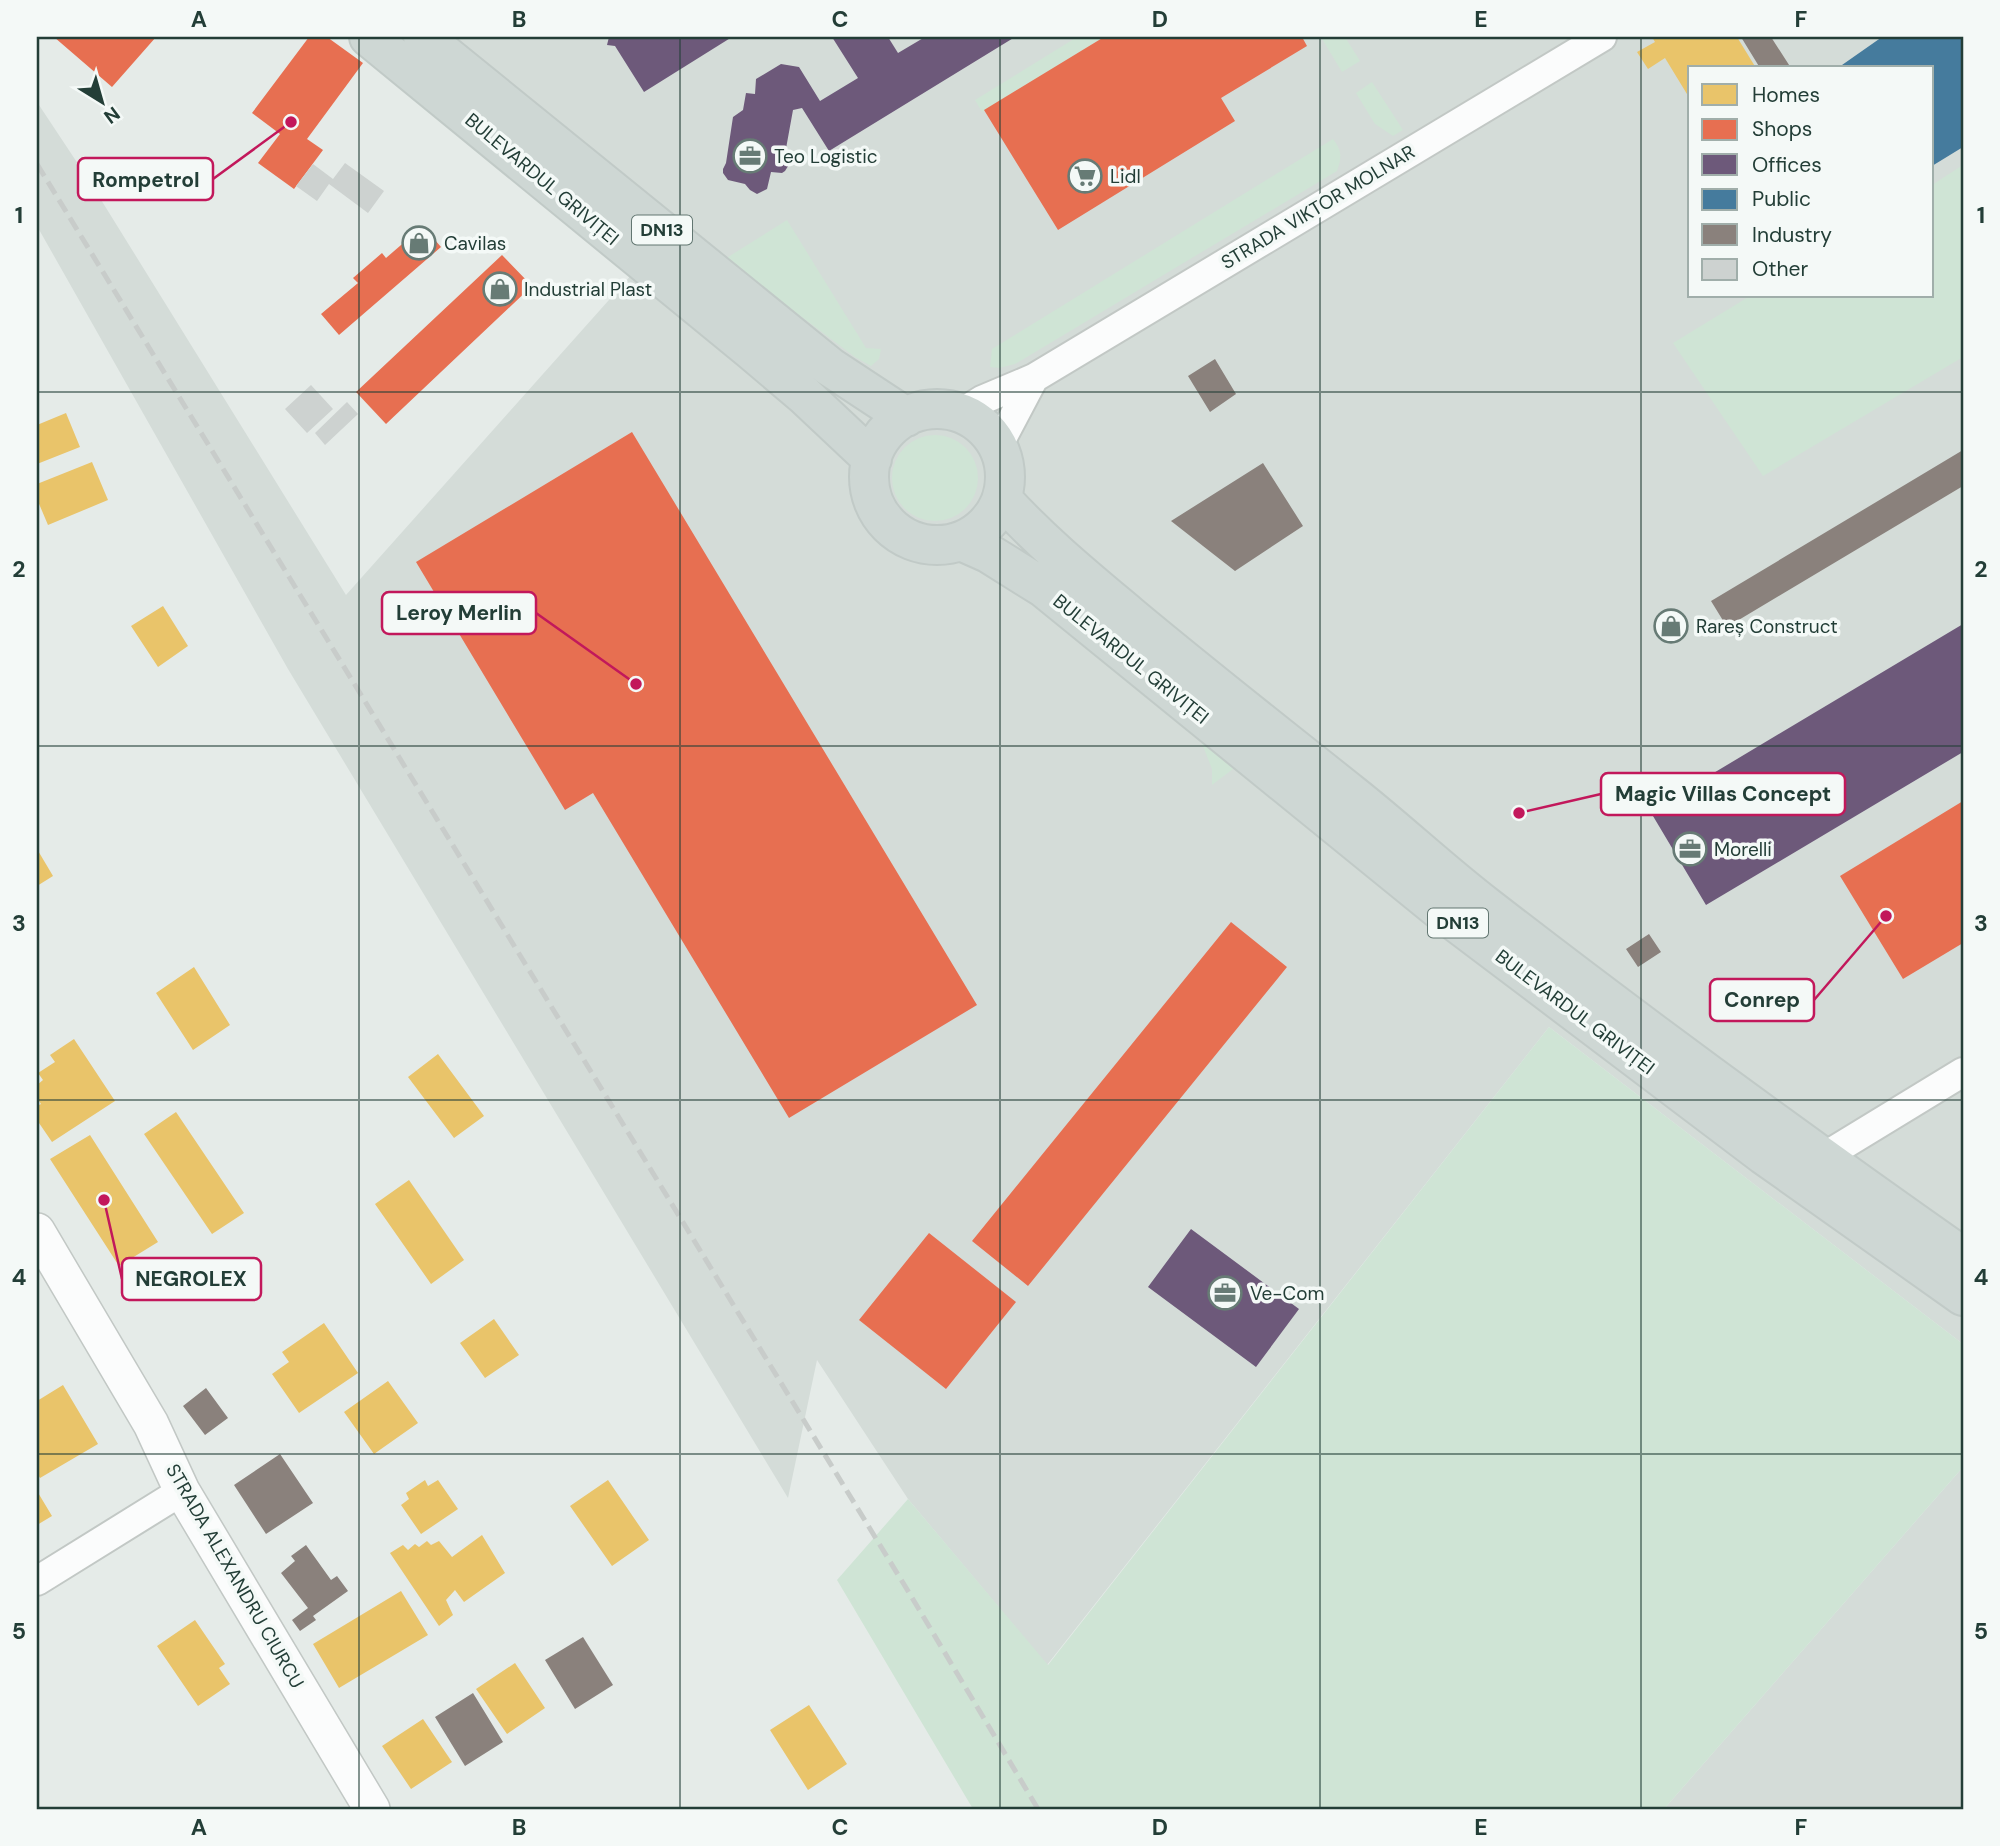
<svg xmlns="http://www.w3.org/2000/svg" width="2000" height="1846" font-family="'DM Sans',sans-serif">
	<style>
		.built { fill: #d4dcd8; fill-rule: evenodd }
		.green { fill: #cfe4d5 }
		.homes { fill: #e9c46a }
		.shops { fill: #e76f51 }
		.offices { fill: #6d597a }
		.public { fill: #457b9d }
		.industry { fill: #8a817c }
		.building { fill: #cdd2d0 }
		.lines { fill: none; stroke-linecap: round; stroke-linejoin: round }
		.minor-casing { stroke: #c2c8c5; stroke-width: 32 }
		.tertiary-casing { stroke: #c2c8c5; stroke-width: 38 }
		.primary-casing { stroke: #c1cac7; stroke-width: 42 }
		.minor { stroke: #fbfcfc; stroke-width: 28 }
		.tertiary { stroke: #fbfcfc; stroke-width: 35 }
		.primary { stroke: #ced7d4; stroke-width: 38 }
		.rail { stroke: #c8ccca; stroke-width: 5; stroke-dasharray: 14 7; stroke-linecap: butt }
		.grid { fill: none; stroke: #233e37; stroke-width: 2; stroke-opacity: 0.55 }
		.labels { text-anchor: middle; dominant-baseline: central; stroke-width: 7; stroke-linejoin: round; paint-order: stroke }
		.shield { fill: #f4f9f7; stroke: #627671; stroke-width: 2 }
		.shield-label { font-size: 18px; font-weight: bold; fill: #233e37 }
		.poi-label { font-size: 19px; fill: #233e37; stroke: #f4f9f7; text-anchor: start }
		.street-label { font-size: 19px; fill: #233e37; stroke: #f4f9f7 }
		.leader { fill: none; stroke: #c2185b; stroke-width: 2.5 }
		.callout-dot { fill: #c2185b; stroke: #f4f9f7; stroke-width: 2.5 }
		.callout { fill: #f4f9f7; stroke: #c2185b; stroke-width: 2.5 }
		.callout-label { font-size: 21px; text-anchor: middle; font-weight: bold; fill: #233e37 }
		.neatline { fill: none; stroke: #233e37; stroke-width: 2.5 }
		.grid-label { font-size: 23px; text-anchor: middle; font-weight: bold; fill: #233e37 }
	</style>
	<rect width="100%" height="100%" fill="#e5ebe8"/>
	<!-- built -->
	<path class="built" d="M353,37h1610v1307l-414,-317 -502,638 -139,-166 -91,-139 -29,138 -500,-829 -251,-443v-124l53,80 256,413 287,-322zM1690,68h242v228h-242z
		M1963,1467v342h-299z"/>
	<!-- green -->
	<path class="green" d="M1077,37h27l-122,75 -7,-12z
		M1321,37h24l15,24 -18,11z
		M1372,82l31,48 -10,6 -18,-12 -19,-31z
		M1333,139c9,12 9,18 4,32l-322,193 -16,4 -9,-1 2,-18z
		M1963,165v192l-200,119 -90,-133 77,-47h182v-111z
		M787,220l79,128 15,1 -2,10 -8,7 -16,-9 -130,-98z
		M892 478a43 43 0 1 1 86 0a43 43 0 1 1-86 0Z
		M1199,736l38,30 -25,19v-16z
		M1549,1027l414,317v123l-299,342h-691l-136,-229 71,-81 140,166z"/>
	<!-- homes -->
	<path class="homes" d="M1652,37h85l19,31h-66v31l-25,-41 -17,11 -11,-17 18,-10z
		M66,413l14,34 -43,17v-39z
		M92,462l16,38 -60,25 -11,-26v-15z
		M163,606l25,40 -30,21 -27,-41z
		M37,849l16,27 -16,10z
		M194,967l36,58 -37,25 -37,-57z
		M74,1039l41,62 -63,41 -13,-19 -2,2v-19l4,-2 -4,-6v-13l6,-5 -5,-7 17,-11 -5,-7z
		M438,1054l46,62 -30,22 -46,-61z
		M176,1112l68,101 -32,21 -68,-100z
		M90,1135l68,107 -39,24 -69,-107z
		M409,1180l55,80 -33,24 -56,-80z
		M494,1319l25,36 -34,23 -25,-35z
		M324,1323l34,50 -59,40 -27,-39 17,-12 -7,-10z
		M388,1381l30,42 -44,31 -30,-42z
		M63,1385l35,59 -58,34 -3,-5v-72z
		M425,1480l3,6 10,-6 20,29 -37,25 -20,-29 8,-6 -3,-6z
		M608,1480l41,60 -37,26 -42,-60z
		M37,1491l15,25 -15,9z
		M482,1535l23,38 -41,29 -9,-12 -9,10 7,15 -14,11 -49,-73 13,-8 5,5 7,-6 4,3 8,-6 4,4 8,-4 13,16z
		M401,1591l27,44 -89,53 -26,-44z
		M195,1620l30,44 -6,4 11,16 -32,22 -41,-60z
		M515,1663l30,45 -38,26 -31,-45z
		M809,1705l38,59 -39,26 -38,-60z
		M423,1719l29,43 -41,27 -29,-43z"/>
	<!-- shops -->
	<path class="shops" d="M54,37h102l-44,50z
		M309,37h18l36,26 -56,76 16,11 -29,39 -36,-26 22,-29 -28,-21z
		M1104,37h198l5,9 -86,52 14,23 -177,109 -74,-120z
		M423,226l18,21 -102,88 -18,-21 37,-31 -5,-5 29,-25 4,5z
		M502,255l30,31 -146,138 -30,-32z
		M632,432l345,573 -188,113 -196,-325 -28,17 -149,-248z
		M1963,801v142l-60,36 -63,-103z
		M1231,922l56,45 -259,319 -56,-45z
		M929,1233l87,69 -70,87 -87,-69z"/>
	<!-- offices -->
	<path class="offices" d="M609,37h123l-88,55 -29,-46 -8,-1z
		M832,37h56l10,16 27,-16h90l-186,114 -27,-43 -9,2 -8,44 4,4 1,5 -5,8 -3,2 -11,-1 -4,17 -10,5 -7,-4 -5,-6 -17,-4 -5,-7v-4l3,-6 7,-46 10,-7 3,-17 9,1 1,-15 25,-15 18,3 21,34 38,-23z
		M1963,624v128l-257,153 -56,-94z
		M1191,1229l108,80 -43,58 -108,-80z"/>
	<!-- public -->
	<path class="public" d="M1882,37h81v110l-31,19v-98h-88l-2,-3z"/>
	<!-- industry -->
	<path class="industry" d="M1741,37h30l20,31h-31z
		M1215,359l21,35 -26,18 -22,-36z
		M1963,450v36l-236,141 -16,-26z
		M1263,463l40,63 -68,45 -64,-50z
		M1649,934l12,18 -23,15 -12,-18z
		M206,1388l22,30 -23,17 -22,-29z
		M280,1454l33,49 -47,31 -32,-49z
		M306,1545l25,35 6,-4 11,15 -35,25 3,4 -16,11 -8,-11 16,-12 -27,-35 14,-12 -4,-5z
		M583,1637l30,48 -38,24 -30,-49z
		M473,1693l30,49 -38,24 -30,-49z"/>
	<!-- building -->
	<path class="building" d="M345,163l39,28 -16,22 -39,-29 -12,17 -21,-15 17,-22 20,15z
		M311,385l22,24 -26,24 -22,-24z
		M347,402l11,12 -33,31 -10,-12z"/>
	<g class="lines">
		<defs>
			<path id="minor" d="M961,413l21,-13 52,-22 568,-341
				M998,446l36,-68
				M1822,1158l141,-86
				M37,1581l145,-90"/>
			<path id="tertiary" d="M37,1231l114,193 31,67 190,318"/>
			<path id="primary" d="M369,37l382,313 53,45 68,64
				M423,37l407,330 76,50
				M869 477a68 68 0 1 1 136 0a68 68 0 1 1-136 0Z
				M1002,499c39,43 83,79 127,116 73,61 147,119 221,178 47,37 90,78 137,114 156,121 315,237 476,350
				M961,541l27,12 56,35 396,322 324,245 199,141"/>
		</defs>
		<!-- minor casing -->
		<use href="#minor" class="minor-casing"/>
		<!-- tertiary casing -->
		<use href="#tertiary" class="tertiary-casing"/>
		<!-- primary casing -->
		<use href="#primary" class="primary-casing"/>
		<!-- minor -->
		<use href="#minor" class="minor"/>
		<!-- tertiary -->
		<use href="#tertiary" class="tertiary"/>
		<!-- primary -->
		<use href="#primary" class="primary"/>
		<!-- rail -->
		<path class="rail" d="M37,164l871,1427 130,218"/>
	</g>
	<!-- grid -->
	<path class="grid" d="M359,37v1772M680,37v1772M1000,37v1772M1320,37v1772M1641,37v1772M37,392h1926M37,746h1926M37,1100h1926M37,1454h1926"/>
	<!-- icons -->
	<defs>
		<symbol id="office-ring" viewBox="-11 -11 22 22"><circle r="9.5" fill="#f4f9f7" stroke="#677b75" stroke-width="1.5"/><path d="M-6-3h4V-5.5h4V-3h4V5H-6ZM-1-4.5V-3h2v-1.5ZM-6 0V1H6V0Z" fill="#677b75"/></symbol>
		<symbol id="supermarket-ring" viewBox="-11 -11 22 22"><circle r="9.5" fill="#f4f9f7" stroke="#677b75" stroke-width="1.5"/><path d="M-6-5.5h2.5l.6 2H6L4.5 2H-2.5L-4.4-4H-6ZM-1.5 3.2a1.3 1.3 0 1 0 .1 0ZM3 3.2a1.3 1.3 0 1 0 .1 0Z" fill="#677b75"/></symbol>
		<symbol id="shop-ring" viewBox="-11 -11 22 22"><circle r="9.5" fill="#f4f9f7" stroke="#677b75" stroke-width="1.5"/><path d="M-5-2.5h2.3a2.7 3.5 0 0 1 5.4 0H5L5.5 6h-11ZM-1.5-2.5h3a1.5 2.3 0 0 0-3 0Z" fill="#677b75"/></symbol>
	</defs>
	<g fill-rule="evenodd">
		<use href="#office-ring" x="731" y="137" width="38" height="38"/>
		<use href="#supermarket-ring" x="1066" y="157" width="38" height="38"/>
		<use href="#shop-ring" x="400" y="224" width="38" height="38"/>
		<use href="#shop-ring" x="481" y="270" width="38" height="38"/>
		<use href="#shop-ring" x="1652" y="607" width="38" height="38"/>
		<use href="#office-ring" x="1671" y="830" width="38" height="38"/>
		<use href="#office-ring" x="1206" y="1274" width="38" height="38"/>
	</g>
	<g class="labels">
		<!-- shield labels -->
		<g class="shield">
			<rect x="632" y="215.5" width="60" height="29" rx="5"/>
			<rect x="1428" y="908.5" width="60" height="29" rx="5"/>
		</g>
		<g class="shield-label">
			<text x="662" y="230">DN13</text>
			<text x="1458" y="923">DN13</text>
		</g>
		<!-- poi labels -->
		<g class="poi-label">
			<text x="774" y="156">Teo Logistic</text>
			<text x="1110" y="176">Lidl</text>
			<text x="444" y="243">Cavilas</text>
			<text x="524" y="289">Industrial Plast</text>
			<text x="1696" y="626">Rareș Construct</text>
			<text x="1714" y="849">Morelli</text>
			<text x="1250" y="1293">Ve-Com</text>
		</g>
		<!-- street labels -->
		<g class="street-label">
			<text transform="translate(542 179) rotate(40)">BULEVARDUL GRIVIȚEI</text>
			<text transform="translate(1318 207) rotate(-31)">STRADA VIKTOR MOLNAR</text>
			<text transform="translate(1131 659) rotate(39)">BULEVARDUL GRIVIȚEI</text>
			<text transform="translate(1575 1012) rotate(37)">BULEVARDUL GRIVIȚEI</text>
			<text transform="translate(235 1576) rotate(60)">STRADA ALEXANDRU CIURCU</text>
		</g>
	</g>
	<!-- callouts -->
	<path class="leader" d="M291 122L213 179M636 684L536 613M1519 813L1601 794M1886 916L1814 1000M104 1200L122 1279"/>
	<g class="callout-dot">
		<circle cx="291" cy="122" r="7"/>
		<circle cx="636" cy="684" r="7"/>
		<circle cx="1519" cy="813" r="7"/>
		<circle cx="1886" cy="916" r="7"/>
		<circle cx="104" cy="1200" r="7"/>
	</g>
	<g class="callout">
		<rect x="78" y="158" width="135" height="42" rx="7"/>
		<rect x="382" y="592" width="154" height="42" rx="7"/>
		<rect x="1601" y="773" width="244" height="42" rx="7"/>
		<rect x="1710" y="979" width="104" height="42" rx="7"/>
		<rect x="122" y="1258" width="139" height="42" rx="7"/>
	</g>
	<g class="callout-label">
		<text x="146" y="187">Rompetrol</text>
		<text x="459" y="620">Leroy Merlin</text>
		<text x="1723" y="801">Magic Villas Concept</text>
		<text x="1762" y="1007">Conrep</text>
		<text x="191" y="1286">NEGROLEX</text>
	</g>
	<!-- border -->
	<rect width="2000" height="1846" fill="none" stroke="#f4f9f7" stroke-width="77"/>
	<!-- legend -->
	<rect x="1688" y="66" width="245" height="231" fill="#f4f9f7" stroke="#a0aeaa" stroke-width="2"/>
	<rect x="1702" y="84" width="35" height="21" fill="#e9c46a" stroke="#a0aeaa" stroke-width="2"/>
	<text x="1752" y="102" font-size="21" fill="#233e37">Homes</text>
	<rect x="1702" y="119" width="35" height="21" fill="#e76f51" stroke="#a0aeaa" stroke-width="2"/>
	<text x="1752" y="136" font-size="21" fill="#233e37">Shops</text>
	<rect x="1702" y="154" width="35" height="21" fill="#6d597a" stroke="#a0aeaa" stroke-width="2"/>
	<text x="1752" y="172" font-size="21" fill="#233e37">Offices</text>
	<rect x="1702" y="189" width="35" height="21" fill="#457b9d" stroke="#a0aeaa" stroke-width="2"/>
	<text x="1752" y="206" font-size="21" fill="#233e37">Public</text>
	<rect x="1702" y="224" width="35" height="21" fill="#8a817c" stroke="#a0aeaa" stroke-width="2"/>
	<text x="1752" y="242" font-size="21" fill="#233e37">Industry</text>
	<rect x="1702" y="259" width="35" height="21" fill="#cdd2d0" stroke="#a0aeaa" stroke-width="2"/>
	<text x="1752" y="276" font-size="21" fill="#233e37">Other</text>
	<!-- north arrow -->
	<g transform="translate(102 102) rotate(143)" stroke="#f4f9f7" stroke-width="5" paint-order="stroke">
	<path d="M0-5L12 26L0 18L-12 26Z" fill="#233e37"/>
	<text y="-10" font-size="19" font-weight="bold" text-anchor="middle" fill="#233e37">N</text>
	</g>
	<rect x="38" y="38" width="1924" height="1770" class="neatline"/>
	<g class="grid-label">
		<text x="199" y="27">A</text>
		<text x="519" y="27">B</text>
		<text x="840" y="27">C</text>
		<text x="1160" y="27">D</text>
		<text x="1481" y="27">E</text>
		<text x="1801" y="27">F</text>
		<text x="19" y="223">1</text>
		<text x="1981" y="223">1</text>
		<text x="19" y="577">2</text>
		<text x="1981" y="577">2</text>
		<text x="19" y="931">3</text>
		<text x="1981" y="931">3</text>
		<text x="19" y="1285">4</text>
		<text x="1981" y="1285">4</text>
		<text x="19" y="1639">5</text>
		<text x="1981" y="1639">5</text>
		<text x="199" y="1835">A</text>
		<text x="519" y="1835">B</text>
		<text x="840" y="1835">C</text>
		<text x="1160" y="1835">D</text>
		<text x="1481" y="1835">E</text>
		<text x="1801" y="1835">F</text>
	</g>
</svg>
